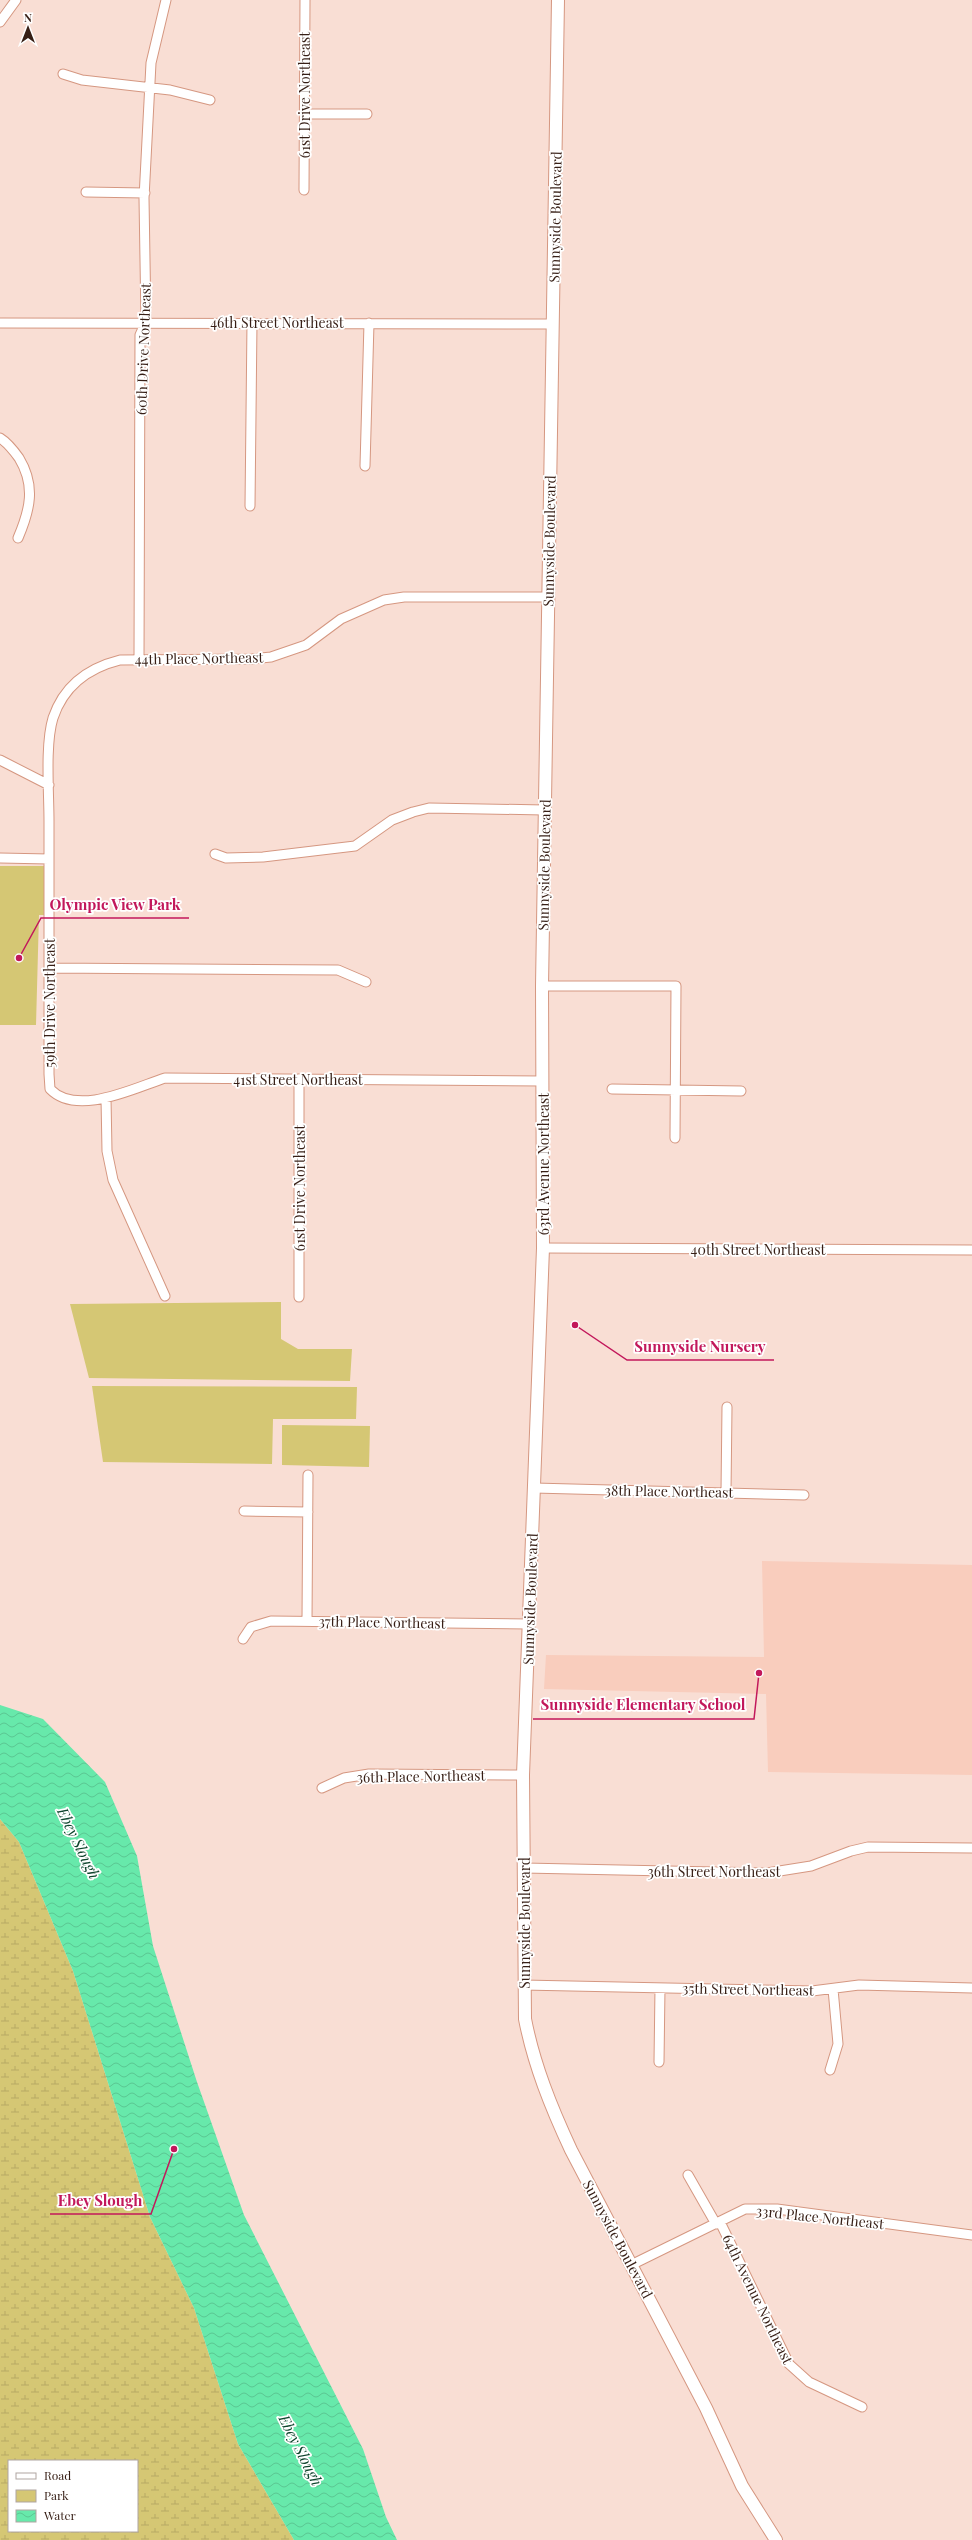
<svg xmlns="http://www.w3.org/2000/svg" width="972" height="2540" font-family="'Playfair Display',serif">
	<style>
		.built { fill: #f9cdbd }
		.green { fill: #d5c774 }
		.wetland { fill: url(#wetland-marsh); fill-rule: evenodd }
		.water { fill: url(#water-waves) }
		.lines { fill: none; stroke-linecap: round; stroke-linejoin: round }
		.street-casing { stroke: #d59781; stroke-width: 11 }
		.secondary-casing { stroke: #d59781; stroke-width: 14 }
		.street { stroke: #fff; stroke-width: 9 }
		.secondary { stroke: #fff; stroke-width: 12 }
		.labels { text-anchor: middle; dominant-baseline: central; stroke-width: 3.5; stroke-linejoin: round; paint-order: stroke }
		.street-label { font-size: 14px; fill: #361e15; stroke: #fff }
		.water-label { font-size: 15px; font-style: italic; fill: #0e452d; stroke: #fff }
		.leader { fill: none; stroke: #c2185b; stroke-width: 1.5 }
		.callout-dot { fill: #c2185b; stroke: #fff; stroke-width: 1.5 }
		.callout-label { font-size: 15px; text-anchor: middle; font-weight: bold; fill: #c2185b; stroke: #fff; stroke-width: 3.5; stroke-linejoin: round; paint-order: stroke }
	</style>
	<defs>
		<pattern id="wetland-marsh" width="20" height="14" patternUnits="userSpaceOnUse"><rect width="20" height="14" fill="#d5c774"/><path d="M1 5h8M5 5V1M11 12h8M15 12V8" fill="none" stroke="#b7aa64"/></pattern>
		<pattern id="water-waves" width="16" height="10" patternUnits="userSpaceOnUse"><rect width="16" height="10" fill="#67e9ab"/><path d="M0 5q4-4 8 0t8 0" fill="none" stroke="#5ac792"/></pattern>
	</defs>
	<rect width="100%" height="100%" fill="#f9ded4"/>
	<!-- built -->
	<path class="built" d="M762,1561l210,4v210l-204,-3 -2,-78 -222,-5 2,-34 218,2z"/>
	<!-- green -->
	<path class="green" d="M0,866h51v49h-12l-3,110h-36z
		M281,1302v37l17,10h54l-2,32 -261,-3 -19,-74z
		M92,1386l265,1 -1,32h-83l-1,45 -169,-2z
		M282,1425l88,1 -1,41 -87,-2z"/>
	<!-- wetland -->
	<path class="wetland" d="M0,1819l19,23 54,129 77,246 44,91 44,136 56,96h-294zM9,2461h128v70h-128z"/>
	<!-- water -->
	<path class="water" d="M0,1705l43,14 62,63 32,74 16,90 44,136 47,133 119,234 23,68 11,23h-103l-56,-96 -44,-136 -44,-91 -77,-246 -54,-129 -19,-23z"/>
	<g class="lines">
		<defs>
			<path id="street" d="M0,22l16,-22
				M63,74l19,6 88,10 40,10
				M304,114h63
				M304,190l1,-190
				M86,192l59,1
				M0,323l553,1
				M0,438c8,5 14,13 19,20 17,28 11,52 -1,80
				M365,466l4,-143
				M250,506l2,-184
				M139,659l1,-324 6,-13 -2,-124 7,-135 15,-63
				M0,760l49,25
				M215,854l11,4 37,-1 92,-11 37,-26 21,-8 16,-4 115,2
				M0,858l49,1
				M49,968l289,2 28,12
				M542,986h134l-1,152
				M542,1081l-377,-3c-31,10 -88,39 -115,11l-1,-15c0,-84 0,-169 0,-253 0,-29 -4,-77 4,-103 11,-33 35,-50 67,-58l132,-1 19,-2 35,-12 35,-26 43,-19 20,-3h143
				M612,1089l129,2
				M106,1098l1,53 6,29 52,116
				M543,1248l429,2
				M299,1297v-218
				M534,1488l270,7
				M726,1492l1,-85
				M244,1511l64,1
				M307,1621l1,-146
				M243,1639l8,-12 20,-6 258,3
				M322,1788l22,-10 25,-4 154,1
				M524,1868l243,5 44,-7 40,-15 17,-4 104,1
				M523,1985l289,6 47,-6 113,3
				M659,2062l1,-74
				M830,2070l8,-26 -5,-55
				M688,2175l28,49
				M720,2222l69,142 20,18 53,25
				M631,2265l114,-56h32l195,26"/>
			<path id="secondary" d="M558,0l-16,986 1,262 -20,527 2,244c9,46 26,88 46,131l135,258 36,78 34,54"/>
		</defs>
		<!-- street casing -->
		<use href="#street" class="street-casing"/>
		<!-- secondary casing -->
		<use href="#secondary" class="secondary-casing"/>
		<!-- street -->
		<use href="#street" class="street"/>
		<!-- secondary -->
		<use href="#secondary" class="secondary"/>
	</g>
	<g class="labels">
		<!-- street labels -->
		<g class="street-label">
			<text transform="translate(304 95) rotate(-90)">61st Drive Northeast</text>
			<text transform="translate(555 217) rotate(-89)">Sunnyside Boulevard</text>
			<text x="277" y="322">46th Street Northeast</text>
			<text transform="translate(143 349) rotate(-88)">60th Drive Northeast</text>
			<text transform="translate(549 541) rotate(-89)">Sunnyside Boulevard</text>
			<text transform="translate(199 658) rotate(-1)">44th Place Northeast</text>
			<text transform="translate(544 865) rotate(-89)">Sunnyside Boulevard</text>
			<text transform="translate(49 1003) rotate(-90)">59th Drive Northeast</text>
			<text x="298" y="1079">41st Street Northeast</text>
			<text transform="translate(543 1164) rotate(-90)">63rd Avenue Northeast</text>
			<text transform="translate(299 1188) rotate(-90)">61st Drive Northeast</text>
			<text x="758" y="1249">40th Street Northeast</text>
			<text transform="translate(669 1491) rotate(1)">38th Place Northeast</text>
			<text transform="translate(530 1599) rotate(-88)">Sunnyside Boulevard</text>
			<text transform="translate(382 1622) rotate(1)">37th Place Northeast</text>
			<text transform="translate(421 1776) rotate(-1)">36th Place Northeast</text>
			<text x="714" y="1871">36th Street Northeast</text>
			<text transform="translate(524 1923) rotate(-90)">Sunnyside Boulevard</text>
			<text transform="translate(748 1989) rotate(1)">35th Street Northeast</text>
			<text transform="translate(820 2217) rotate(6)">33rd Place Northeast</text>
			<text transform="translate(618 2239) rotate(62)">Sunnyside Boulevard</text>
			<text transform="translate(758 2299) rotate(64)">64th Avenue Northeast</text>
		</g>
		<!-- water labels -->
		<g class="water-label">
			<text transform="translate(79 1843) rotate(64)">Ebey Slough</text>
			<text transform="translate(301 2450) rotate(63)">Ebey Slough</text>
		</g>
	</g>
	<!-- callouts -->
	<path class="leader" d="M19 958L41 918H189M575 1325L627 1360H774M759 1673L754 1719H533M174 2149L151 2214H50"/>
	<g class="callout-dot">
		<circle cx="19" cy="958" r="4"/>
		<circle cx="575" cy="1325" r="4"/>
		<circle cx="759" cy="1673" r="4"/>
		<circle cx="174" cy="2149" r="4"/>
	</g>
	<g class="callout-label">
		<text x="115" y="910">Olympic View Park</text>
		<text x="700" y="1352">Sunnyside Nursery</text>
		<text x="643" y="1710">Sunnyside Elementary School</text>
		<text x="100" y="2206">Ebey Slough</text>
	</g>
	<!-- legend -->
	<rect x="8" y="2460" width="130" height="72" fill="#ffffff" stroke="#afa5a1"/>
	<rect x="16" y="2473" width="20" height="6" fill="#ffffff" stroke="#afa5a1"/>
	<text x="44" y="2480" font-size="12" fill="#361e15">Road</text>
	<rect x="16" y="2490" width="20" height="12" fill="#d5c774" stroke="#afa5a1"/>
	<text x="44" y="2500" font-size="12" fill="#361e15">Park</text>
	<rect x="16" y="2510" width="20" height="12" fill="url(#water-waves)" stroke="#afa5a1"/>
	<text x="44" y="2520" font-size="12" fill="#361e15">Water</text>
	<!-- north arrow -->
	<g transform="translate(28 28)" stroke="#ffffff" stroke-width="3" paint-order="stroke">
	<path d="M0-3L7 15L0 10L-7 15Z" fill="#361e15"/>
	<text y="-6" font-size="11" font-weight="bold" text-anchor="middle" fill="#361e15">N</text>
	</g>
</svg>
